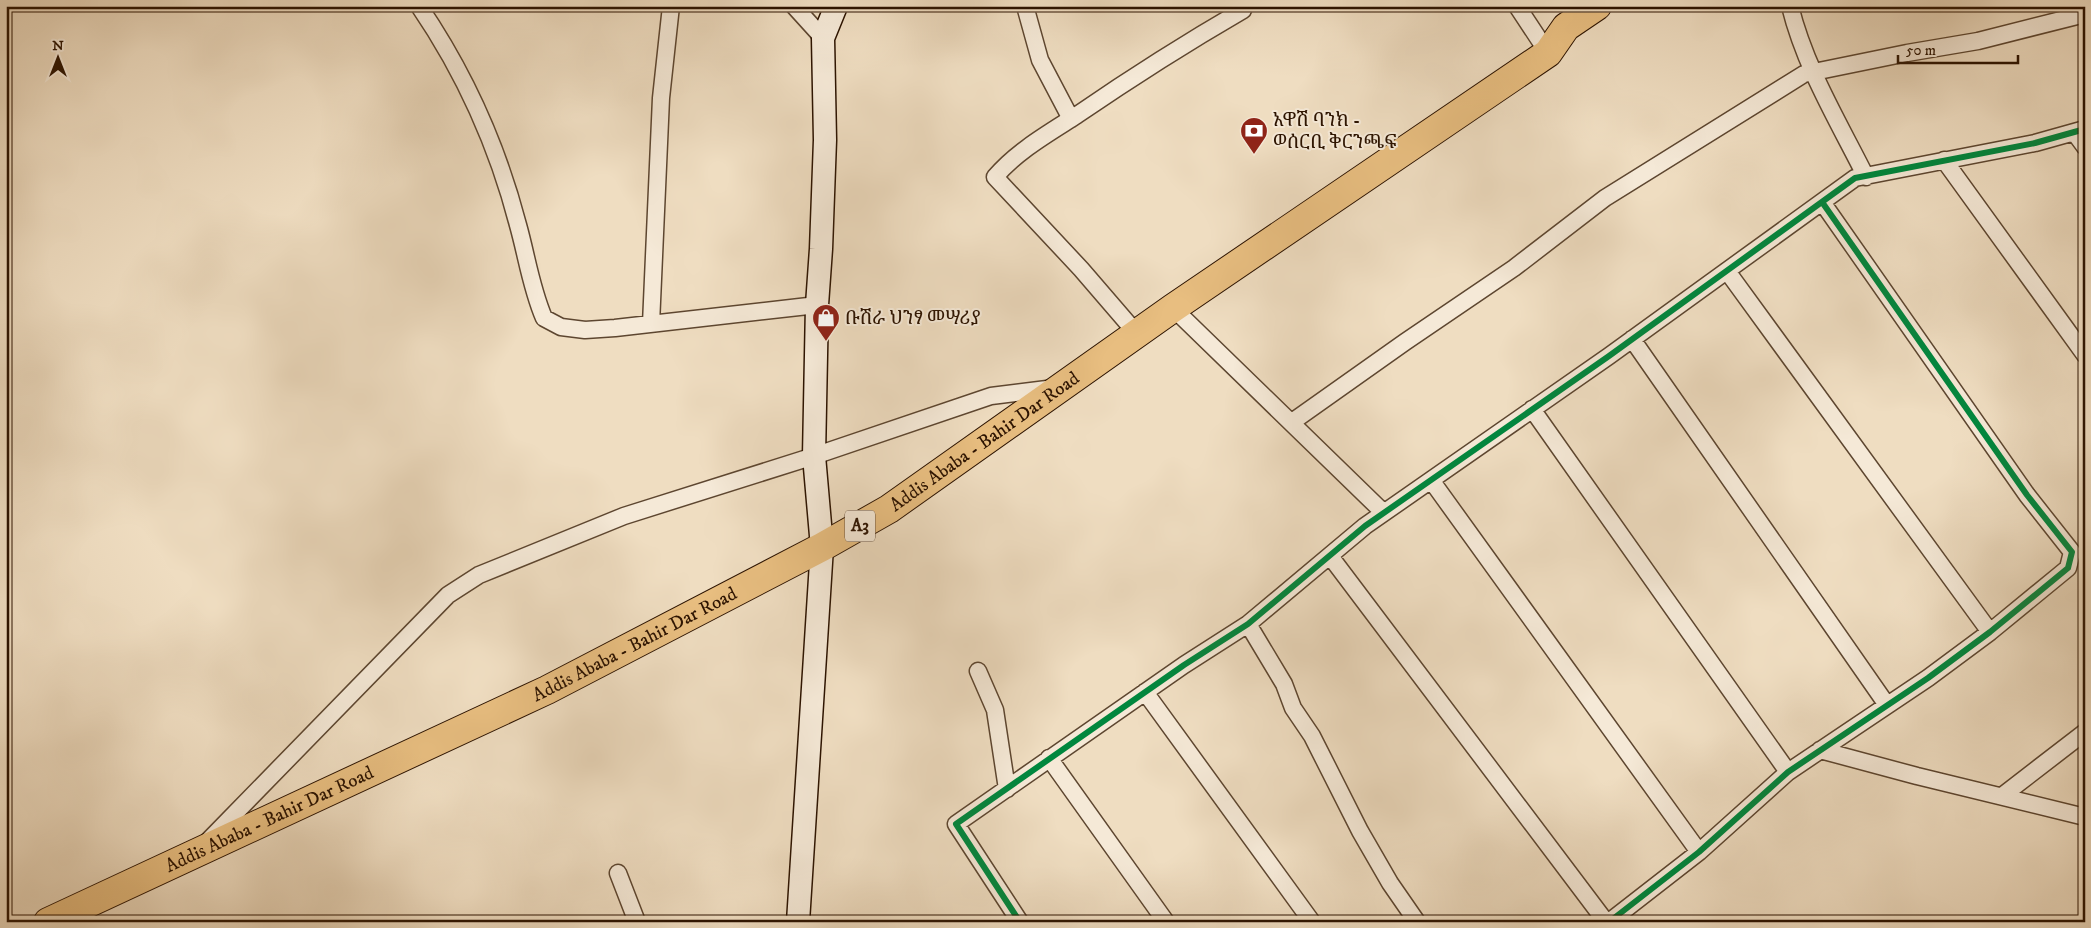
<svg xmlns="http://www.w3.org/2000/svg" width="2091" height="928" font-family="'IM FELL DW Pica','Noto Serif Ethiopic',serif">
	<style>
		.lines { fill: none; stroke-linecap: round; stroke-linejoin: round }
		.street-casing { stroke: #5d4630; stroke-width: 19 }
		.secondary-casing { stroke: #2c1300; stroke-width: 25 }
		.highway-casing { stroke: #2c1300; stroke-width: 30 }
		.street { stroke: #f5e9d7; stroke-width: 16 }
		.secondary { stroke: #f5e9d7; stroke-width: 22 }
		.highway { stroke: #e8be80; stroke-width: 28 }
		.cycleway-casing { stroke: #f5e9d7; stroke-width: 9 }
		.cycleway { stroke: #00873e; stroke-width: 6 }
		.labels { text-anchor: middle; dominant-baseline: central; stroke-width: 4; stroke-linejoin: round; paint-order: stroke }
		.shield { fill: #f5e9d7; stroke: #685340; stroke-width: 1 }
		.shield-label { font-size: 18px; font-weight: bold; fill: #2c1300 }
		.poi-label { font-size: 19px; fill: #2c1300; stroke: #f5e9d7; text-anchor: start }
		.street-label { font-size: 19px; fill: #2c1300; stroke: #f5e9d7 }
	</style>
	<rect width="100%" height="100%" fill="#efddc1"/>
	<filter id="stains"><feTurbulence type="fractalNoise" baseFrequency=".004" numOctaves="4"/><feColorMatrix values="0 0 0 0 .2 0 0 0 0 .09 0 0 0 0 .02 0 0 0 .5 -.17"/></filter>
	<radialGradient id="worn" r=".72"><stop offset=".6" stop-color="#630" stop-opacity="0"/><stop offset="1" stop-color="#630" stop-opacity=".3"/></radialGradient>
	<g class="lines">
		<defs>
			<path id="street" d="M419,6c45,66 79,142 99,219 9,32 13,63 26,93l17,9 24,3 30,-2 202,-23
				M794,6l29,32
				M1025,6l15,54 31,59
				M1517,6l31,47
				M1790,6c15,61 48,115 76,171
				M2074,132l11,15
				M1944,160l141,195
				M1727,271l263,361
				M1173,308l211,205
				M651,324l10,-226 10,-92
				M1137,334l-56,-65 -86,-92c22,-26 54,-44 82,-62 54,-37 109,-72 166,-105
				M1632,339l255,366
				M1532,409l256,363
				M1292,422l113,-80 109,-74 91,-70 199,-124 103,-21 71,-12 107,-27
				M1431,480l268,372
				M1330,556l276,366
				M1248,624l36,60 9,24 19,28 48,95 30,52 27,39
				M978,671l17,39 12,79
				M1145,692l167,230
				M1820,750l97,26 168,41
				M1049,758l117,164
				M2002,796l83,-64
				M208,841l240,-246 31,-20 145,-59 190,-60 177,-60 64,-8
				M618,873l19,49
				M1020,922l-64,-98 228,-159 64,-41 117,-98 244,-170 246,-178 180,-35 50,-14
				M1609,922l90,-70 89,-80 140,-94 62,-46 78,-64 4,-16 -45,-57 -205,-293"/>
			<path id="secondary" d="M798,922l24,-375 -8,-91 3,-151 4,-56 4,-109 -2,-102 13,-32"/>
			<g id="highway">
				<path id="s1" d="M48,922l499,-232 275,-143 67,-38 284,-201 375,-255 18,-26 31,-21"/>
			</g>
		</defs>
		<!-- street casing -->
		<use href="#street" class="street-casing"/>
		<!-- secondary casing -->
		<use href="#secondary" class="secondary-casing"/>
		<!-- highway casing -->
		<use href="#highway" class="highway-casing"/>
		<!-- street -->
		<use href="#street" class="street"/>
		<!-- secondary -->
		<use href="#secondary" class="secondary"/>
		<!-- highway -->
		<use href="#highway" class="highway"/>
		<defs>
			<path id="cycleway" d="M1020,922l-64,-98 228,-159 64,-41 117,-98 244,-170 246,-178 180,-35 50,-14
				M1609,922l90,-70 89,-80 140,-94 62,-46 78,-64 4,-16 -45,-57 -205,-293"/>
		</defs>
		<!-- cycleway casing -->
		<use href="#cycleway" class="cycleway-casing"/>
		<!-- cycleway -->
		<use href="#cycleway" class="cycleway"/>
	</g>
	<!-- icons -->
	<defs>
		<symbol id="bank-pin" viewBox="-11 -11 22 30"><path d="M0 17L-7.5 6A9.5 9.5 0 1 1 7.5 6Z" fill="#8f2418" stroke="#f5e9d7"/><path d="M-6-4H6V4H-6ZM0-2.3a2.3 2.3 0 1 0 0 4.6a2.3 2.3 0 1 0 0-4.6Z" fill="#fff"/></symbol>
		<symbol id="shop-pin" viewBox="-11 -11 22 30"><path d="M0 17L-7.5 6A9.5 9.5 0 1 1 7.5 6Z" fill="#8f2418" stroke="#f5e9d7"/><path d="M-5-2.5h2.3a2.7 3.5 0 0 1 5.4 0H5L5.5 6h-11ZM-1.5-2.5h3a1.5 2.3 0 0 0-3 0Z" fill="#fff"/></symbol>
	</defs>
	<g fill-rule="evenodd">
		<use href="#bank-pin" x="1238" y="115" width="32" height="43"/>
		<use href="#shop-pin" x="810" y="302" width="32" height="43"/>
	</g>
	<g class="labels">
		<!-- shield labels -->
		<rect class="shield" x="845" y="510.5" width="30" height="31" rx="4"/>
		<g class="shield-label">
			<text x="860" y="526">A3</text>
		</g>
		<!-- poi labels -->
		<g class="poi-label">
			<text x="1273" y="120">አዋሽ ባንክ -<tspan x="1273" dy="22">ወሰርቢ ቅርንጫፍ</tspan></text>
			<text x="845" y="318">ቡሽራ ህንፃ መሣሪያ</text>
		</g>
		<!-- street labels -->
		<g class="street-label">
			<text stroke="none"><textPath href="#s1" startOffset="1054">Addis Ababa - Bahir Dar Road</textPath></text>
			<text stroke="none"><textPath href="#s1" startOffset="649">Addis Ababa - Bahir Dar Road</textPath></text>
			<text stroke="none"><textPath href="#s1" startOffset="244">Addis Ababa - Bahir Dar Road</textPath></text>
		</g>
	</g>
	<!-- margin -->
	<rect width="2091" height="928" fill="none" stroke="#efddc1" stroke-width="25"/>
	<rect x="8" y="8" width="2076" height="913" fill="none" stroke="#2c1300" stroke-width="2.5"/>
	<rect x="12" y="12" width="2066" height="903" fill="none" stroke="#2c1300"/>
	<!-- north arrow -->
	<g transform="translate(58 58)" stroke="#f5e9d7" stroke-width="4" paint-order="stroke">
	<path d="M0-4L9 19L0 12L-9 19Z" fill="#2c1300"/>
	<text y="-8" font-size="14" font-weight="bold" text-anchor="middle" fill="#2c1300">N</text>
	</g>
	<!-- scale -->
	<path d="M1898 55v8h120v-8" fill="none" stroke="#2c1300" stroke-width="2.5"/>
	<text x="1906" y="55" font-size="15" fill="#2c1300" stroke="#f5e9d7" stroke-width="4" paint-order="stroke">50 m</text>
	<rect width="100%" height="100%" filter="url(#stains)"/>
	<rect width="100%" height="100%" fill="url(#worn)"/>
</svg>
